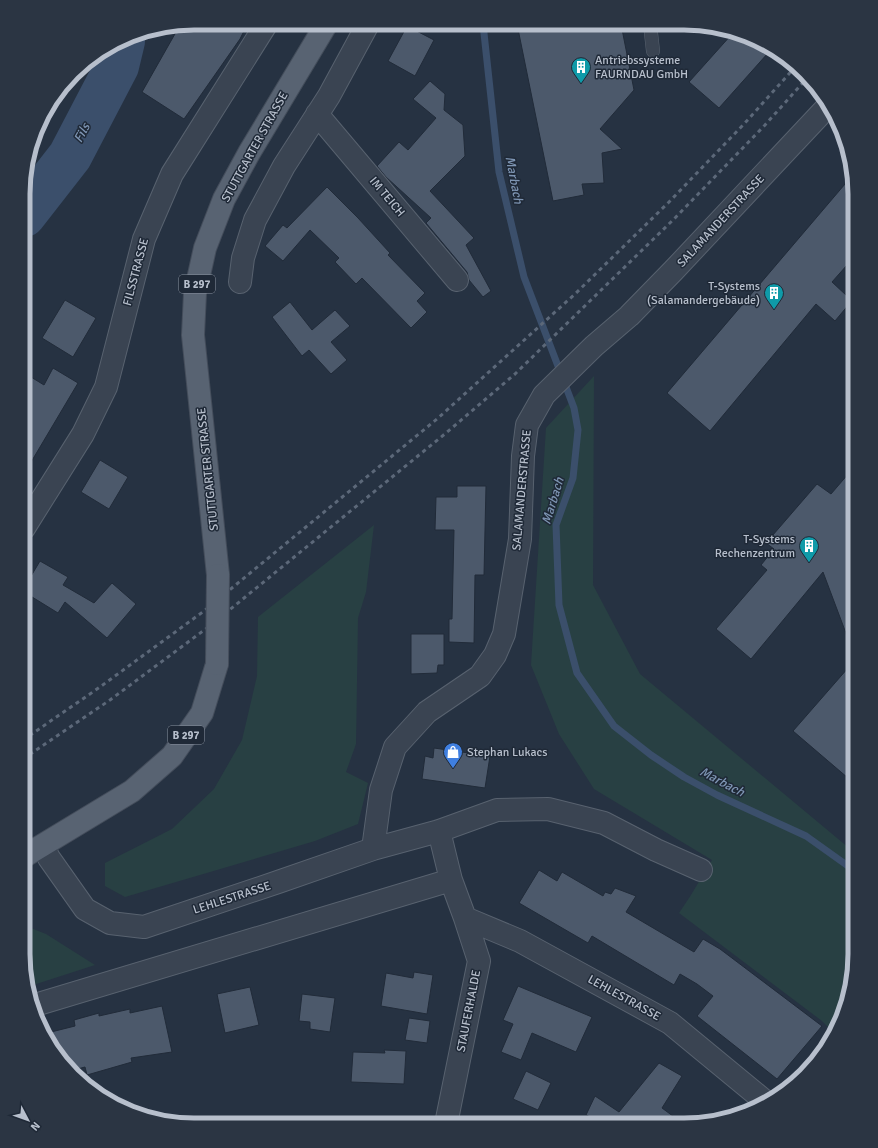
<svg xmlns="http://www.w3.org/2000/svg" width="878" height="1148" font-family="Signika,sans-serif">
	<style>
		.green { fill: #284043 }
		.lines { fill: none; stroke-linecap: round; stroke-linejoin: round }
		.stream { stroke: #3b4f6b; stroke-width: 7 }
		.river { stroke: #3b4f6b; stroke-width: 44 }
		.building { fill: #4c596b; stroke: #212b39 }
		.service-casing { stroke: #58626f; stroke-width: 14 }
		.minor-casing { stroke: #58626f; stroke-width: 24 }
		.primary-casing { stroke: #444d5b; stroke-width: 24 }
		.service { stroke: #3a4452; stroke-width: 13 }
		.minor { stroke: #3a4452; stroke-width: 22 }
		.primary { stroke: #586372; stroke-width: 22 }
		.rail { stroke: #5c6879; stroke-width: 3; stroke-dasharray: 4 4; stroke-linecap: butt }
		.primary-bridge-casing { stroke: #444d5b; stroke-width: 24; stroke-linecap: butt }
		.primary-bridge { stroke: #586372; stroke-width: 22 }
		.labels { text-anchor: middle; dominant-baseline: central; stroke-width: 3; stroke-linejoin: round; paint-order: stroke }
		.shield { fill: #1f2937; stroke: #89929f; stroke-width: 1 }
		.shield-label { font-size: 11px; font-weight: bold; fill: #b7bfcc }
		.poi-label { font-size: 12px; fill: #b7bfcc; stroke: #1f2937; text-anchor: start }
		.street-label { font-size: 12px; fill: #b7bfcc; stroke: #1f2937 }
		.water-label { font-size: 13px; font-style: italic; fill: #7e95b3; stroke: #1f2937 }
		.rim { fill: none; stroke: #b7bfcc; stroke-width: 5 }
	</style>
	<rect width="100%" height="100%" fill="#263242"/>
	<!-- green -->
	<path class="green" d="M594,376l-1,209 47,89 215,179v113l-9,43 -12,24 -12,-12 -143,-108 12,-18 21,-35 -118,-71 -35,-55 -28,-69 15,-237z
		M374,525l-8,67 -8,26 -2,126 -10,28 22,11 -10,41 -43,17 -190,56 -20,-11v-23l67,-34 42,-40 28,-49 15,-64 1,-59z
		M23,925l23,9 49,31 -65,21 -7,-31z"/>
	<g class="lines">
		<!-- stream -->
		<path class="stream" d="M483,24l16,148 25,105 50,131 4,22 -5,48 -17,47 3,80 18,68 37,53 37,29 33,22 33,18 89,41 49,35"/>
		<!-- river -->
		<path class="river" d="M24,215l46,-59 47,-90 6,-25"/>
	</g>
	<!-- building -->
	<path class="building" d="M194,23h54l-8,16 -56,80 -42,-27 38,-67z
		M517,24h104l13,66 -34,39 22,20 -20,4 2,30 -22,1 2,11 -31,6z
		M407,26l27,14 -19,36 -27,-15z
		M732,34l25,9 11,10 -49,55 -30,-26z
		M430,81l15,13 -1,16 19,15 2,31 -35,35 44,47 -8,7 25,46 -8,6 -14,-17 -2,-8 -41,-49 5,-5 -45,-41 -9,-11 22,-24 9,8 28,-32 -23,-19z
		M851,177l4,16v63l-23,26 15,14 3,7 -15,18 -19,-17 -106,127 -43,-38z
		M327,187l31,31 32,35 -2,2 37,38 -8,8 10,11 -16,16 -49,-50 -6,6 -21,-22 4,-4 -29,-28 -27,31 -18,-15 18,-21 4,3z
		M65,300l31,18 -23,39 -31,-19z
		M290,302l22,28 23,-20 15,16 -19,16 16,18 -16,14 -22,-24 -7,6 -30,-39z
		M53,368l25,15 -54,91v-86l7,-11 13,8z
		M100,460l28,17 -19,32 -28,-17z
		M855,466v185l-2,1 -30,-80 -72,87 -35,-30 51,-59 -6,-5 13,-16 -8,-6 51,-59 14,10z
		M457,486h29l-2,89h-9l-1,68 -25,-1v-23h3l2,-89h-19l1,-33h21z
		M40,561l28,16 -5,8 31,18 18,-20 24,21 -29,34 -42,-36 -7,11 -34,-21v-4z
		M411,634h33v31h-6l-1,8 -26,1z
		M855,660v124l-62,-53z
		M434,748l56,8 -5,32 -63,-9 3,-23 8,2z
		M539,870l18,11 5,-9 41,24 2,-4 6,2 4,-6 21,8 -10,16 68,40 9,-13 17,10 102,77 -45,53 -80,-63 16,-20 -16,-12 -17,-10 -6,11 -82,-49 -4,7 -69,-40z
		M414,972l19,3 -6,39 -46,-8 5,-33 27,5z
		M518,986l74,31 -16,35 -44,-19 -11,27 -20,-8 12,-28 -10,-4z
		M250,987l9,38 -34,8 -8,-39z
		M302,994l33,4 -5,34 -20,-3v-7l-11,-1z
		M162,1006l10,46 -41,6 1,4 -45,13 -2,-8 -15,4 -5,-4 -22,-33 32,-8 -1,-6 25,-7v3l31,-7v4z
		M409,1018l21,3 -3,22 -22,-3z
		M384,1050l22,1 -2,33 -53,-2 2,-30 32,1z
		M659,1063l23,13 -20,32 23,17h-79l-20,-10 9,-19 24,16z
		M526,1071l25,12 -13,27 -25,-11z"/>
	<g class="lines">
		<defs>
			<path id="service" d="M650,24l3,27"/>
			<path id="minor" d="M317,114l140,166
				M240,282l3,-24 12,-38 29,-54 45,-70 39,-72
				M24,528l59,-94 23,-47 38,-148 28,-65 95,-151
				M439,831l12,49 14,38 14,43 -33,163
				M43,846l6,12 36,51 25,14 34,4 134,-45 95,-33 66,-18 58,-21 51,-1 56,14 52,27 45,20
				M373,849l8,-59 14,-43 32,-35 53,-36 15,-21 9,-21 16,-95 3,-83 4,-31 17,-30 50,-49 35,-30 44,-45 156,-166
				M465,918l55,23 150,82 97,80
				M35,1005l416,-125"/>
			<path id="primary" d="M218,575l-25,-240 2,-42 10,-45 19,-49 25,-46 78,-130
				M23,857l109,-66 40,-35 30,-43 15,-49"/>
		</defs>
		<!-- service casing -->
		<use href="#service" class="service-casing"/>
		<!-- minor casing -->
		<use href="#minor" class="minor-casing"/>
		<!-- primary casing -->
		<use href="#primary" class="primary-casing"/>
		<!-- service -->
		<use href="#service" class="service"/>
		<!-- minor -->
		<use href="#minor" class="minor"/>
		<!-- primary -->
		<use href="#primary" class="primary"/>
		<!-- rail -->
		<path class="rail" d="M23,740l77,-53 104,-76 233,-192 138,-125 94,-92 75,-78 52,-58
			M23,759l87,-59 101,-75 235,-192 69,-59 159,-155 91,-94 43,-48"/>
		<defs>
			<path id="primary-bridge" d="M217,664l1,-89"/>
		</defs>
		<!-- primary-bridge casing -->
		<use href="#primary-bridge" class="primary-bridge-casing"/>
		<!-- primary-bridge -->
		<use href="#primary-bridge" class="primary-bridge"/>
	</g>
	<!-- icons -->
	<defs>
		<symbol id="building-pin" viewBox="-11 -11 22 30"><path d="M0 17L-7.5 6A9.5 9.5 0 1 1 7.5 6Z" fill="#0f9aa8" stroke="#1f2937"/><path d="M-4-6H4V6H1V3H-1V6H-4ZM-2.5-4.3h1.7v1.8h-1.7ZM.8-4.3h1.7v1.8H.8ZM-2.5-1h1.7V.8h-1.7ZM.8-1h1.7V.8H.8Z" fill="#fff"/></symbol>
		<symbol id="shop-pin" viewBox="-11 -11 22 30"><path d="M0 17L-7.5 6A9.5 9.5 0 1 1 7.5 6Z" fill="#3f7fe0" stroke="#1f2937"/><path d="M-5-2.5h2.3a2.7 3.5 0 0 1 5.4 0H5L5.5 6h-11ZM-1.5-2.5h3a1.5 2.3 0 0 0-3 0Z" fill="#fff"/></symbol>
	</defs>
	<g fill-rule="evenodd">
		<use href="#building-pin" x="570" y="56" width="22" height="30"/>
		<use href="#building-pin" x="763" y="282" width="22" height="30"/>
		<use href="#building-pin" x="798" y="535" width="22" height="30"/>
		<use href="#shop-pin" x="442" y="741" width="22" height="30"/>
	</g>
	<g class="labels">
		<!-- shield labels -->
		<g class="shield">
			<rect x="179" y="275" width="36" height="18" rx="3"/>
			<rect x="168" y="726" width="36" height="18" rx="3"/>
		</g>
		<g class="shield-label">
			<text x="197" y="284">B 297</text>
			<text x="186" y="735">B 297</text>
		</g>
		<!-- poi labels -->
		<g class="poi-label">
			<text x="595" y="60">Antriebssysteme<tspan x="595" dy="14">FAURNDAU GmbH</tspan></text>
			<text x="760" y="286" text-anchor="end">T-Systems<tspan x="760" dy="14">(Salamandergebäude)</tspan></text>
			<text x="795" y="539" text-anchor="end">T-Systems<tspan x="795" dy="14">Rechenzentrum</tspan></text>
			<text x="467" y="752">Stephan Lukacs</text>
		</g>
		<!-- street labels -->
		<g class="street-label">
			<text transform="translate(255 147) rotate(-61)">STUTTGARTER STRASSE</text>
			<text transform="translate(387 197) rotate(50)">IM TEICH</text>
			<text transform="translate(721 221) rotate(-47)">SALAMANDERSTRASSE</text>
			<text transform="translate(136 272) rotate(-75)">FILSSTRASSE</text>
			<text transform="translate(208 469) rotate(-96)">STUTTGARTER STRASSE</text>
			<text transform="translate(522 490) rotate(-85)">SALAMANDERSTRASSE</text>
			<text transform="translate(232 898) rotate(-18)">LEHLESTRASSE</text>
			<text transform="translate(624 998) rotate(29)">LEHLESTRASSE</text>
			<text transform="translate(469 1011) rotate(-79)">STAUFERHALDE</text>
		</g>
		<!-- water labels -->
		<g class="water-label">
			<text transform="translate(82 133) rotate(-62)">Fils</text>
			<text transform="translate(514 180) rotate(79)">Marbach</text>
			<text transform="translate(553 501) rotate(-73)">Marbach</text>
			<text transform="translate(722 782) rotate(28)">Marbach</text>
		</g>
	</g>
	<!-- crop -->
	<path d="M0 0H878V1148H0ZM194 30H684A164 164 0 0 1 848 194V954A164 164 0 0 1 684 1118H194A164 164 0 0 1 30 954V194A164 164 0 0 1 194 30Z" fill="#2b3543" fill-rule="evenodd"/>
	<path class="rim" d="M194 30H684A164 164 0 0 1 848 194V954A164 164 0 0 1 684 1118H194A164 164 0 0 1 30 954V194A164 164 0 0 1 194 30Z"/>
	<!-- north arrow -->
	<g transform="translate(28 1120) rotate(131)" stroke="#1f2937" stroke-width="3" paint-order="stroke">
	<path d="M0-3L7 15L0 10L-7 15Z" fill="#b7bfcc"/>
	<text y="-6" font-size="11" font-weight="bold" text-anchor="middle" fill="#b7bfcc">N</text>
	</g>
</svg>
